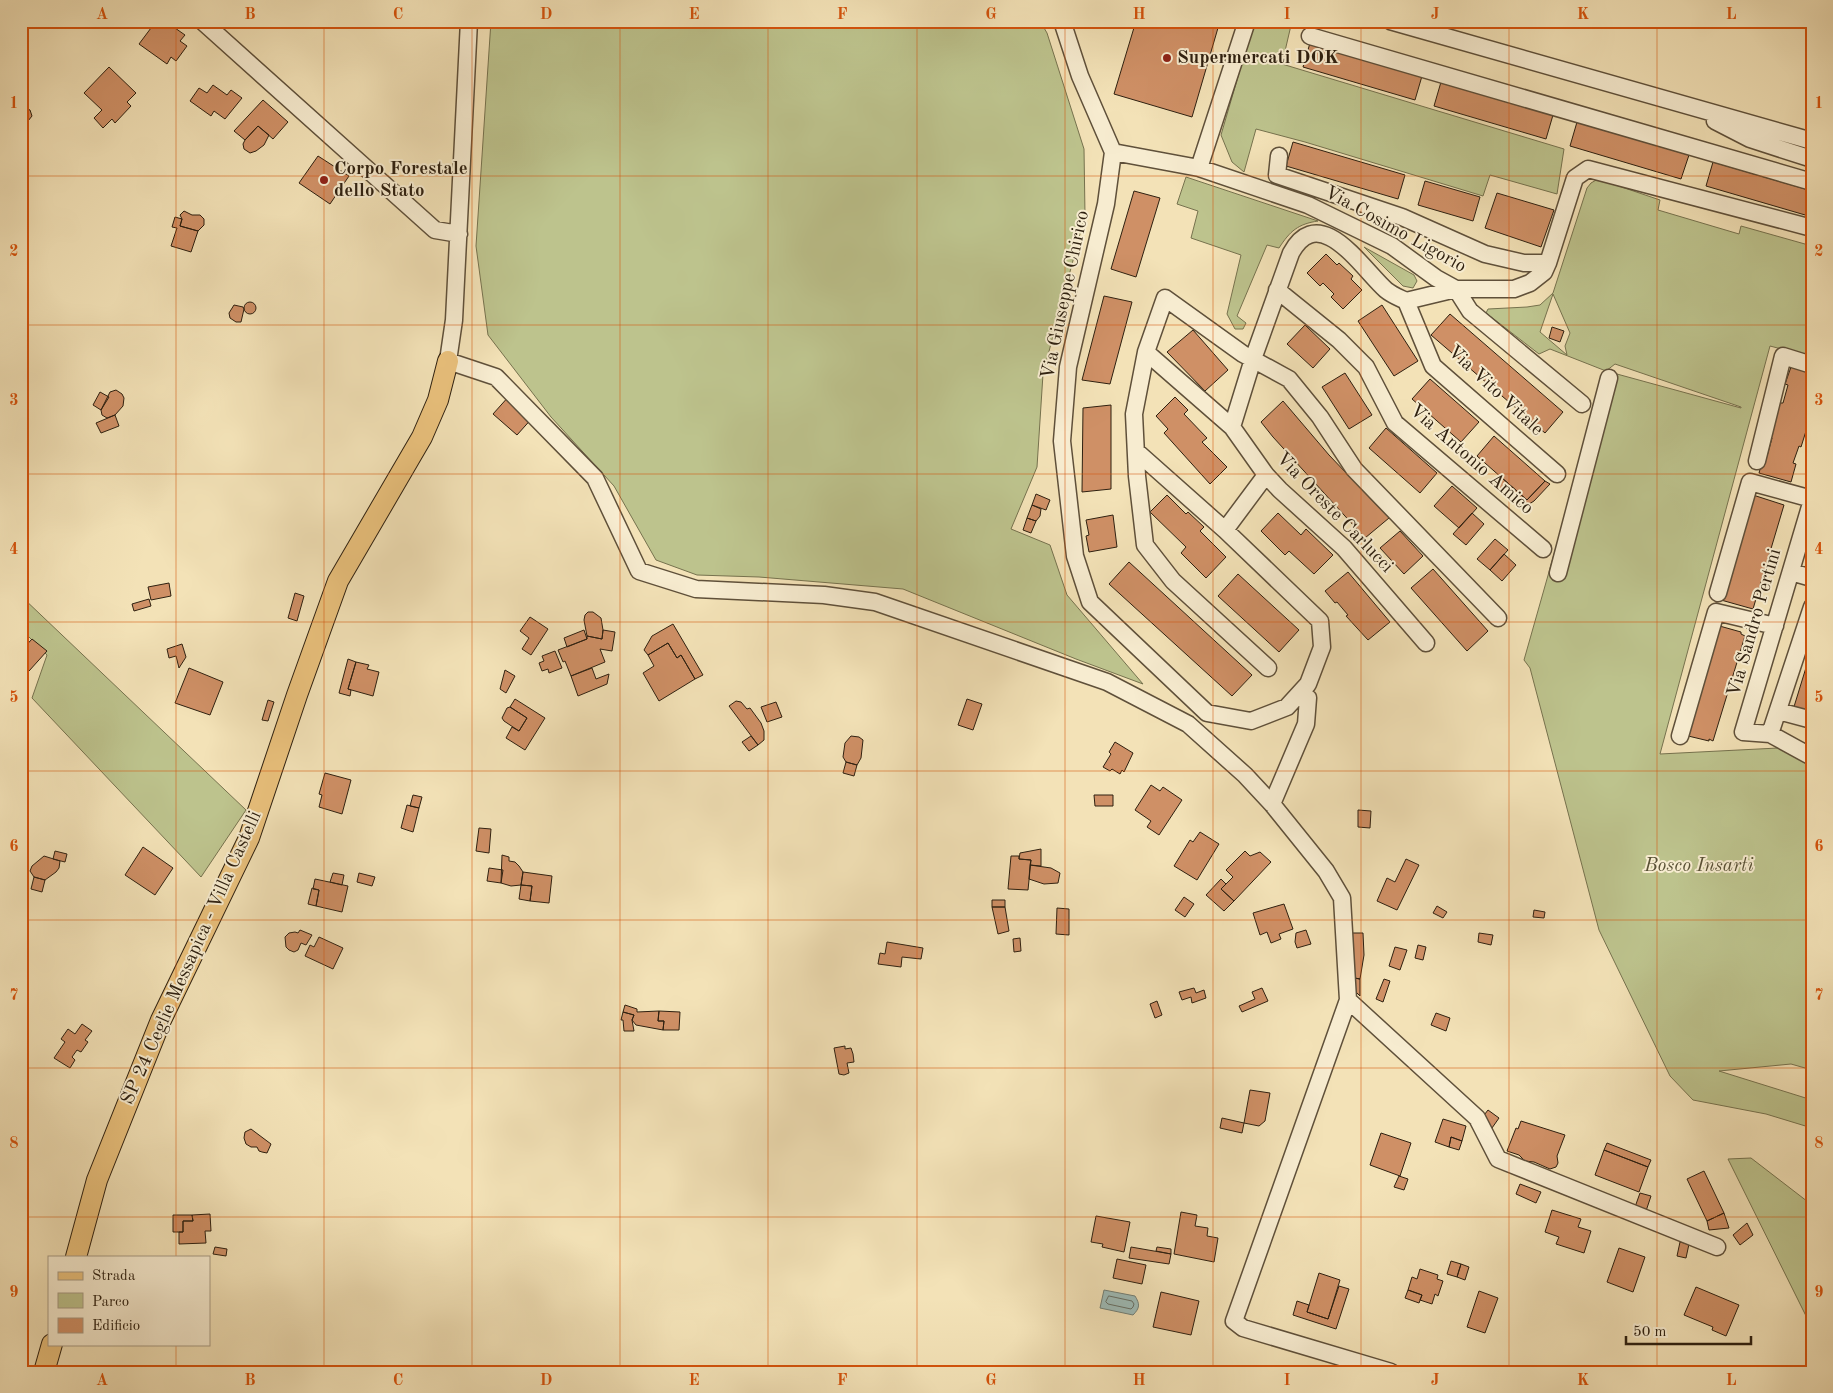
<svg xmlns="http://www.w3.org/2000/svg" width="1833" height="1393" font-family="'Old Standard TT',serif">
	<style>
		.green { fill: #bdc38d; stroke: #76724e; fill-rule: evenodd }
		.water { fill: #9ebcb8; stroke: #717e75 }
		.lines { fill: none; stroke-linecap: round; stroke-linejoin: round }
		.shore { stroke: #666e64; stroke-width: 1 }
		.building { fill: #cf9066; stroke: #2e2010 }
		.minor-casing { stroke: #5f503a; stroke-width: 19 }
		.major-casing { stroke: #2e2010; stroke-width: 22 }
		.minor { stroke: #f7ecd0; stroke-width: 16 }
		.major { stroke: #eac17c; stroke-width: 20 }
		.grid { fill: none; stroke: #d5530c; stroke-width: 1; stroke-opacity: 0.55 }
		.poi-dot { fill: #8f2418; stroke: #f7ecd0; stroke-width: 2 }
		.labels { text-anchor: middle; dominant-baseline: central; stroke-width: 4; stroke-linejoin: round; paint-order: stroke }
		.poi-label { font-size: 19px; font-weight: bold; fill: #2e2010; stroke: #f7ecd0; text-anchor: start }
		.street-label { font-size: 19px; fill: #2e2010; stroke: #f7ecd0 }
		.park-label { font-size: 19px; font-style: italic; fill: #595136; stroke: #f7ecd0 }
		.neatline { fill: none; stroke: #d5530c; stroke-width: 2 }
		.grid-label { font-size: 16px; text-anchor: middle; font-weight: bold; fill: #d5530c }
	</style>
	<rect width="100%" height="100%" fill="#f3e2b7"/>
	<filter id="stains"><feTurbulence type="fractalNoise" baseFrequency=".004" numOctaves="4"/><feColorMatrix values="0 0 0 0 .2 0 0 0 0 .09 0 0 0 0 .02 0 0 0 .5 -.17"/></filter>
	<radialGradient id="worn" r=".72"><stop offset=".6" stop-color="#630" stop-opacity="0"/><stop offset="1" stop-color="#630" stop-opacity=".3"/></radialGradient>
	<!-- green -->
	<path class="green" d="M491,21h549l7,12 37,116 1,66 -42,159 -6,93 -26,62 39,16 17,50 76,89 -67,-25 -173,-70 -144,-12 -62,-2 -41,-15 -42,-74 -63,-69 -63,-82 -12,-89z
		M1260,21h32l-10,43 282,85 -7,45 -67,-19 -7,21 -178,-54 -49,-13 -12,43 -12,-10 -11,-27 30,-103z
		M1186,177l132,44c-20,3 -28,10 -39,27l-12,-3 -30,71 9,7 -3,6h-8l-8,-15 14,-59 -50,-17 7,-27 -21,-7z
		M1598,179l62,21 -2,10 81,24 2,-8 71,20v111l-42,-11 -110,408 118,-6 34,18v304l-21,-6 -72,7 93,29v28l-46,-14 -73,-14 -23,-24 -71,-146 -69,-262 -6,-8 82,-289 -56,-22 -11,5 -53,-41 2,-4 39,-2 13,-2 13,-12 34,-105 4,-5zM1553,294l17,39 -5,13 2,9 -27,-23zM1615,364l126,43v1l-135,-37z
		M1364,247l50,28 3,6 -4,7 -10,-2z
		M21,596l225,214 -45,67 -169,-179 15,-43 -26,-26z
		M1751,1158l61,47v123l-84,-169z"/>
	<!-- water -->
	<path class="water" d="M1104,1290l31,6c5,8 5,12 -2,19l-33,-7z"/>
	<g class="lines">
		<!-- shore -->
		<path class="shore" d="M1109,1296l23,5 2,3 -1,3 -2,2 -23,-5 -2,-2z"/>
	</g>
	<!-- building -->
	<path class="building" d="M150,21h15l20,14 -5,6 7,5 -11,15 -5,-4 -4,7 -28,-20 15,-20z
		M1136,21h84l-28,96 -78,-23z
		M1310,43l112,33 -7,24 -112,-33z
		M109,67l27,26 -9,9 4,4 -16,17 -3,-4 -9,9 -9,-10 8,-8 -18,-17z
		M1441,82l112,33 -7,24 -112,-33z
		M213,85l14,10 4,-5 11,8 -17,21 -11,-8 -3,5 -21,-15 9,-13 8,5z
		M263,100l25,22 -15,17 -15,-13 -13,14 -11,-9z
		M21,106l9,4 2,6 -4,5 -7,1z
		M1577,122l112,33 -8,24 -111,-33z
		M258,126l11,9 -5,10 -8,6 -6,2 -6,-4 -1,-5 2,-4z
		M1293,142l112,33 -7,24 -112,-33z
		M318,156l31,20 -19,28 -31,-21z
		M1713,162l99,29v26l-106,-31z
		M1425,181l55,16 -7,24 -55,-16z
		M1134,191l26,7 -24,79 -25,-8z
		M1497,193l57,17 -13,37 -56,-19z
		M184,211l8,4h8l4,4v6l-6,6 -18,-5 2,-7 -2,-4z
		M175,217l7,2 -2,7 18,5 -7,21 -20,-6 6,-18 -5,-1z
		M1326,254l11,11 2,-2 14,13 -2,3 11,11 -19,19 -12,-12 3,-3 -11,-11 -3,3 -13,-13z
		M1104,296l28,6 -22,82 -28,-4z
		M244 308a6 6 0 1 1 12 0a6 6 0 1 1-12 0Z
		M234,305l9,2 1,2 -3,13h-5l-6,-4 -1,-5z
		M1382,305l36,56 -24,15 -36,-55z
		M1450,314l113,98 -18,21 -114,-98z
		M1305,325l25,24 -17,19 -26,-24z
		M1552,327l12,4 -4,11 -11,-4z
		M1193,330l35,40 -23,21 -38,-39z
		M1791,367l21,6v29l-3,9 3,1 -11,35 -2,-1 -6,17 3,1 -5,18 -32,-9 5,-18 3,1 5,-18h-2l10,-35h3l5,-18 -3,-1z
		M1345,373l27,42 -23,14 -27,-42z
		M1430,379l49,43 -18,20 -49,-43z
		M116,390l6,4 2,4 -1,8 -8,9 -8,3 -5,-3 -1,-5 9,-18z
		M100,392l9,5 -8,13 -8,-5z
		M510,395l24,21 -17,19 -24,-21z
		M1175,397l13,13 -4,4 23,24 -5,4 25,25 -17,17 -46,-51 4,-4 -12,-13z
		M1283,401l46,54 60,63 -24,20 -92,-101 -12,-15z
		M1111,405v84l-29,3 1,-84z
		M115,415l4,11 -18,7 -5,-10z
		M1386,428l51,45 -17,20 -51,-45z
		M1494,436l51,45 -18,19 -50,-44z
		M1501,477l26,23 18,-19 5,3 -16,17 -8,5 -8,-2 -24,-19z
		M1452,486l25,22 -18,20 -25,-22z
		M1036,494l14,6 -4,10 -14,-5z
		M1167,495l19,19 2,-2 16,15 -4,4 26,26 -20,21 -25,-25 5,-6 -36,-35z
		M1753,495l31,10 -31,104 -32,-9z
		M1032,505l9,4 -1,7 -4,5 -9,-3z
		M1278,513l23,22 5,-6 27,26 -19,19 -25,-23 -4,4 -24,-24z
		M1472,513l12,11 -18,21 -13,-11z
		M1113,515l4,32 -28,5 -3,-16 3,-1 -3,-15z
		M1027,518l9,3 -5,12 -8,-3z
		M1400,531l23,25 -19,18 -24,-26z
		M1495,539l13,11 -18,20 -13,-11z
		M1504,554l12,11 -14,16 -12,-11z
		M1129,562l123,113 -20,21 -123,-112z
		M1433,569l55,62 -21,20 -56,-63z
		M1348,572l42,50 -22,18 -22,-24 2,-1 -11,-13 -2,1 -10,-12z
		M1238,574l61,56 -20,22 -61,-56z
		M169,583l2,13 -20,4 -3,-13z
		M295,593l9,3 -7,25 -9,-3z
		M149,599l2,7 -17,5 -2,-7z
		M588,612h5l8,6 2,12 -1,9 -15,-3 -3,-16 1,-5z
		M530,617l18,12 -17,26 -9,-6 7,-11 -9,-7z
		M673,624l30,51 -8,4 -14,-24 -4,3 -9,-15 -20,12 -4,-5 8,-14z
		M1716,625l25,7v2l4,2 -32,105 -4,-2v2l-25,-6z
		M584,630l3,9 -20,8 -3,-9z
		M603,630l12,2 -3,19 -12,-2 5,13 -34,14 -6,-15 -2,1 -5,-12 29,-11v-3l15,3z
		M32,639l15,12 -18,20 -8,-6v-14z
		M668,643l9,15 4,-3 14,24 -36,22 -16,-28 11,-7 -6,-11z
		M182,644l4,13 -7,11 -3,-12 -7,2 -2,-9z
		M1812,648v66l-19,-4z
		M555,651l7,17 -13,5 -1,-4 -6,2 -3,-8 5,-2 -2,-5z
		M348,659l8,3 -8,27 3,1 -1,6 -11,-3z
		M356,662l13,3 -2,4 12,3 -6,24 -25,-7z
		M189,668l34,14 -13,33 -35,-12z
		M592,668l4,11 13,-5 -2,10 -29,12 -7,-20z
		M505,670l10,6 -9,17 -6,-4z
		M515,699l30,19 -20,32 -19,-12 6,-11 7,4 8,-13 -17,-11z
		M967,699l15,5 -9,26 -15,-5z
		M268,700l6,2 -6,19 -6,-1z
		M736,701l5,1 6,7 3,-1 11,15 3,8v9l-6,5 -29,-39z
		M776,702l6,15 -15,5 -6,-15z
		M510,707l17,11 -8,13 -15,-10 -2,-3 5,-10z
		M751,736l7,9 -9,6 -7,-9z
		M851,736l8,1 4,3 -2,18 -4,7 -11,-3 -3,-5 2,-14z
		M1115,742l18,11 -9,19 -2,-2 -2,4 -8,-5 -2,2 -7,-4 8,-13 -2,-2z
		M846,762l11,3 -3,11 -11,-3z
		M325,773l26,7 -9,34 -23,-7 3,-12 -3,-1z
		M1151,785l9,6 3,-4 19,13 -23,35 -12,-8 4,-6 -16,-11z
		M413,795l9,2 -3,11 -9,-2z
		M1094,795h19v11h-18z
		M407,805l12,3 -6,24 -12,-4z
		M1358,810l13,1 -1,17 -12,-1z
		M479,828l12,1 -2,24 -13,-2z
		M1200,832l19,12 -22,36 -23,-14 16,-26 3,2z
		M143,847l30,21 -18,27 -30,-20z
		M1041,849v17l-11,-1 1,-5 -12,-1 1,-6z
		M55,851l12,3 -2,8 -12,-3z
		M1245,851l5,5 10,-4 11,10 -37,39 -13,-12 12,-12 -7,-7z
		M502,855l7,2v4l6,1 4,4 4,6 -2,13 -10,1 -10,-3z
		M44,856l16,5 -1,7 -3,4 -11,8 -11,-3 -4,-6 2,-5z
		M1011,856h8v3l12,1 -3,30 -20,-1z
		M1406,859l13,6 -22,45 -20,-9 10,-23 8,4z
		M1030,865l21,3 9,5 -2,10 -14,1 -15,-5z
		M489,868l14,2 -2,13 -14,-2z
		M523,872l29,4 -3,27 -19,-2 2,-15 -11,-1z
		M333,873l11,2 -2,10 -12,-3z
		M359,873l16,4 -3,9 -15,-4z
		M34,877l11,3 -3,12 -11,-3z
		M315,879l33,7 -6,26 -26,-6 3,-16 -6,-1z
		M1221,879l5,5 -5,5 13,12 -10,10 -18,-16z
		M521,885l11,1 -2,15 -11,-2z
		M312,888l7,2 -3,16 -8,-2z
		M1184,897l10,7 -9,13 -10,-7z
		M992,900h13v7h-13z
		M1284,904l9,25 -14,5 2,5 -10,4 -4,-11 -7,3 -7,-22z
		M1437,906l10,6 -4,6 -10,-5z
		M992,907h13l4,24 -11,3z
		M1057,908l12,1v26l-13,-1z
		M1534,910l11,2 -1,6 -11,-1z
		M300,930l12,5 -6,10 -5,-2 -3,7 -4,2 -5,-2 -3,-3 -1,-10 4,-4 6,-1 3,1z
		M1306,930l5,14 -14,4 -2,-6 1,-9z
		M1350,933h13l1,22 -4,24 -11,-2z
		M1479,933l14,2 -2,10 -13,-3z
		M319,937l24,11 -10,21 -28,-13 5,-11 4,2z
		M1020,938l1,13 -7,1 -1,-13z
		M887,942l36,6 -2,11 -19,-2 -1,10 -23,-3 2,-11 5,1z
		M1418,945l8,2 -3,13 -8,-2z
		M1395,947l12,3 -7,20 -11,-4z
		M1349,977l11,2v17l-7,-7z
		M1384,979l6,2 -7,21 -7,-3z
		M1194,988l2,5 8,-3 2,8 -14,5 -1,-6 -9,3 -3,-8z
		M1262,988l6,13 -26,11 -3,-6 16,-7 -3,-7z
		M1157,1001l5,14 -7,3 -5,-14z
		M625,1005l12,4v3l22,-1 -1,10h6l-1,9 -27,-5 -4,-5 2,-5 -11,-3z
		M659,1011l21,1 -1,18h-16l1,-9h-6z
		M623,1012l11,3 -2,5 2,11h-10l-1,-11h-2z
		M1436,1013l14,5 -4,13 -15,-6z
		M82,1024l10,7 -7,9 3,2 -7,10 -4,-2 -5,7 3,3 -5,8 -16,-10 11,-16 -4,-3 7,-10 7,5z
		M845,1046v3l6,-1 2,6 1,8 -7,1 2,10 -5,2 -5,-1 -5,-26z
		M1250,1090l20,3 -5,28 -6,5 -15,-3z
		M1488,1110l11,8 -7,10 -11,-9z
		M1222,1118l22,5 -2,10 -22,-5z
		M1443,1119l23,7 -4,15 -11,-4 -2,10 -14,-5z
		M1521,1121l44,14 -8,21 1,7 -2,4 -6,2 -16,-7 -9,-1 -6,-6 -12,-4 9,-23 2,1z
		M251,1129l20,15 -4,9 -5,-1 -3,-1 -2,-4h-6l-5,-3 -2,-6 1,-6z
		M1381,1133l30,10 -11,33 -30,-11z
		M1451,1137l11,4 -3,9 -10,-3z
		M1607,1143l44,17 -3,7 -44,-17z
		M1604,1150l44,17 -9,25 -44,-17z
		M1704,1171l20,42 -17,8 -20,-42z
		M1399,1176l9,3 -4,11 -10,-3z
		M1520,1184l21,8 -5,11 -20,-9z
		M1640,1193l11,3 -5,15 -11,-4z
		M1552,1210l29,9 -3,8 13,4 -7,22 -28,-9 3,-7 -14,-5z
		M1181,1212l16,3 -2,11 13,2 -1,8 11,2 -4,24 -40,-8z
		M1724,1213l5,15 -20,2 -2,-9z
		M210,1214l1,17h-6l1,12 -27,1v-12h4v-11h10l-1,-6z
		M173,1215h19l1,6h-10v11h-10z
		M1096,1216l34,6 -6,30 -22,-5 1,-3 -12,-2z
		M1747,1223l6,12 -13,10 -7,-10z
		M1680,1242l9,2 -3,14 -9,-2z
		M215,1247l12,2 -1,7 -13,-2z
		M1131,1247l40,7 -2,10 -40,-6z
		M1157,1247l14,2v5l-15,-3z
		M1619,1248l26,9 -12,35 -26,-10z
		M1117,1259l29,6 -4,19 -29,-6z
		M1451,1261l10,3 -4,13 -10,-3z
		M1461,1264l8,3 -4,13 -8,-3z
		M1420,1269l18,6 -1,4 6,2 -5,15 -3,-2 -3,10 -12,-4 2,-5 -14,-5 4,-13 5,2z
		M1319,1273l21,7 -12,39 -21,-7z
		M1339,1286l10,3 -13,40 -43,-14 4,-14 12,4 -2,7 21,7z
		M1696,1287l43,18 -13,31 -14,-6 1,-3 -29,-12z
		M1408,1290l14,5 -3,8 -14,-5z
		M1479,1291l19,7 -13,35 -18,-6z
		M1161,1292l38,9 -8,34 -38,-8z"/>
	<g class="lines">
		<defs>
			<path id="minor" d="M202,21l233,209 24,4
				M469,21l-15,299 -6,41 48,16 99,101 44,93 57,18 128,6 51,7 232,80 81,42 57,51 27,29 54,67 16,27 6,102 129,118 21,41 219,88
				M1062,21l18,55 33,76 86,16 109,37 84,41 44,32 20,11h58l16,-6 14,-11 4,-9 27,-85 13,-9 224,59
				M1390,21l422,120
				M1310,36l502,146
				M1715,121l35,18 62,20
				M1113,152l-7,52 -38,163 -6,74 13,115 15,46 117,111 44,8 36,-14 21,-23 14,-37 -2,-26 -95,-91 -89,-79
				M1279,156l-2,19 125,42 83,37 39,9h24
				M1199,168l48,-147
				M1277,290l62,50 27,27 29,56 148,126
				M1406,301l27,65 124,108
				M1146,352l86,75 34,48 14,15 64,58 82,95
				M1232,427l21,-68 38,-106c29,-53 72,17 95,37 6,5 14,8 20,11l50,-12 14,22 112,93
				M1757,461l26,-105 29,9
				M1812,500l-69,232 27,2 42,23
				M1225,530l41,-55
				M1791,572l21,6
				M1558,573l51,-195
				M1718,593l32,-111 62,17
				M1268,668l-95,-87 -28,-36 -8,-69 -3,-62 12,-62 19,-54 78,56 46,25 31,38 34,52 144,149
				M1778,711l34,9
				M1770,734l42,-127
				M1680,736l36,-124 59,14
				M1272,804l34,-80 2,-26 -8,-5
				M1348,1000l-114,321 9,7 148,44"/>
			<path id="major" d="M76,1257l21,-77 64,-160 88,-182 48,-143 41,-114 84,-144 16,-37 10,-39
				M44,1372l8,-28"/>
		</defs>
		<!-- minor casing -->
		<use href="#minor" class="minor-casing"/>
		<!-- major casing -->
		<use href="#major" class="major-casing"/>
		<!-- minor -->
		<use href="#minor" class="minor"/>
		<!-- major -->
		<use href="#major" class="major"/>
	</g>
	<!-- grid -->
	<path class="grid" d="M176,21v1236M324,21v1351M472,21v1351M620,21v1351M768,21v1351M917,21v1351M1065,21v1351M1213,21v1351M1361,21v1351M1509,21v1351M1657,21v1351M21,176h1791M21,325h1791M21,474h1791M21,622h1791M21,771h1791M21,920h1791M21,1068h1791M21,1217h1791M176,1344v28"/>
	<!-- markers -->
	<g class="poi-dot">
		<circle cx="1167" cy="58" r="5"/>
		<circle cx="324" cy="180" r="5"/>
	</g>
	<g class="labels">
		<!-- poi labels -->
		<g class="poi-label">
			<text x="1177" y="58">Supermercati DOK</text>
			<text x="334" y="169">Corpo Forestale<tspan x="334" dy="22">dello Stato</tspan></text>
		</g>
		<!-- street labels -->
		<g class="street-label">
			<text transform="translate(1395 230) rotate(29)">Via Cosimo Ligorio</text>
			<text transform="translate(1066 295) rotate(-78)">Via Giuseppe Chirico</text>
			<text transform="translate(1495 391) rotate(43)">Via Vito Vitale</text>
			<text transform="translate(1471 460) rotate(41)">Via Antonio Amico</text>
			<text transform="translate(1334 513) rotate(46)">Via Oreste Carlucci</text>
			<text transform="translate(1755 623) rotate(-74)">Via Sandro Pertini</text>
			<text transform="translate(192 958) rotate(-66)">SP 24 Ceglie Messapica - Villa Castelli</text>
		</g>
		<!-- park labels -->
		<g class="park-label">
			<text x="1699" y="866">Bosco Insarti</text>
		</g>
	</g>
	<!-- margin -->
	<rect width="1833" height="1393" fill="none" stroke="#f3e2b7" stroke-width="55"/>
	<!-- legend -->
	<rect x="48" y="1256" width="162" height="90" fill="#f7ecd0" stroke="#a79a83"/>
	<rect x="58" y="1272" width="25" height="8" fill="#eac17c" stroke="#a79a83"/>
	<text x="92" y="1280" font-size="15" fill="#2e2010">Strada</text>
	<rect x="58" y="1293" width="25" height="15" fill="#bdc38d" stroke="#a79a83"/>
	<text x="92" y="1306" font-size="15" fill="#2e2010">Parco</text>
	<rect x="58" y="1318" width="25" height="15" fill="#cf9066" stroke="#a79a83"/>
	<text x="92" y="1330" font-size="15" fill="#2e2010">Edificio</text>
	<!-- scale -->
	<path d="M1626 1336v8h125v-8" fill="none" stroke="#2e2010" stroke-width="2.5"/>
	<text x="1633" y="1336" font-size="15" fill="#2e2010" stroke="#f7ecd0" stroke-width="4" paint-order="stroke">50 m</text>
	<rect x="28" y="28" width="1778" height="1338" class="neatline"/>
	<g class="grid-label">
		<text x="102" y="19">A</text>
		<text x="250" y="19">B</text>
		<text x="398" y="19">C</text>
		<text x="546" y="19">D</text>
		<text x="694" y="19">E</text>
		<text x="842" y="19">F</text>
		<text x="991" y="19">G</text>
		<text x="1139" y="19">H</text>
		<text x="1287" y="19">I</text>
		<text x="1435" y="19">J</text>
		<text x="1583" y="19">K</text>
		<text x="1731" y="19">L</text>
		<text x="14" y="108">1</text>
		<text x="1819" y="108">1</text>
		<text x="14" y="256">2</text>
		<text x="1819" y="256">2</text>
		<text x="14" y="405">3</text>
		<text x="1819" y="405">3</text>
		<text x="14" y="554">4</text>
		<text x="1819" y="554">4</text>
		<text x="14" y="702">5</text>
		<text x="1819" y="702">5</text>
		<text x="14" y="851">6</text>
		<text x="1819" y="851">6</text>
		<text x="14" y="1000">7</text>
		<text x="1819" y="1000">7</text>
		<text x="14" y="1148">8</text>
		<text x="1819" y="1148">8</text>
		<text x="14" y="1297">9</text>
		<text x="1819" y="1297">9</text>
		<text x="102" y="1385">A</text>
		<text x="250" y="1385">B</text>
		<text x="398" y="1385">C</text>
		<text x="546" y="1385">D</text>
		<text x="694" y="1385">E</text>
		<text x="842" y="1385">F</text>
		<text x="991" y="1385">G</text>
		<text x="1139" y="1385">H</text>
		<text x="1287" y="1385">I</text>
		<text x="1435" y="1385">J</text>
		<text x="1583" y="1385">K</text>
		<text x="1731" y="1385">L</text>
	</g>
	<rect width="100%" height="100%" filter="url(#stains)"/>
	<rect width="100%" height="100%" fill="url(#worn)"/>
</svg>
